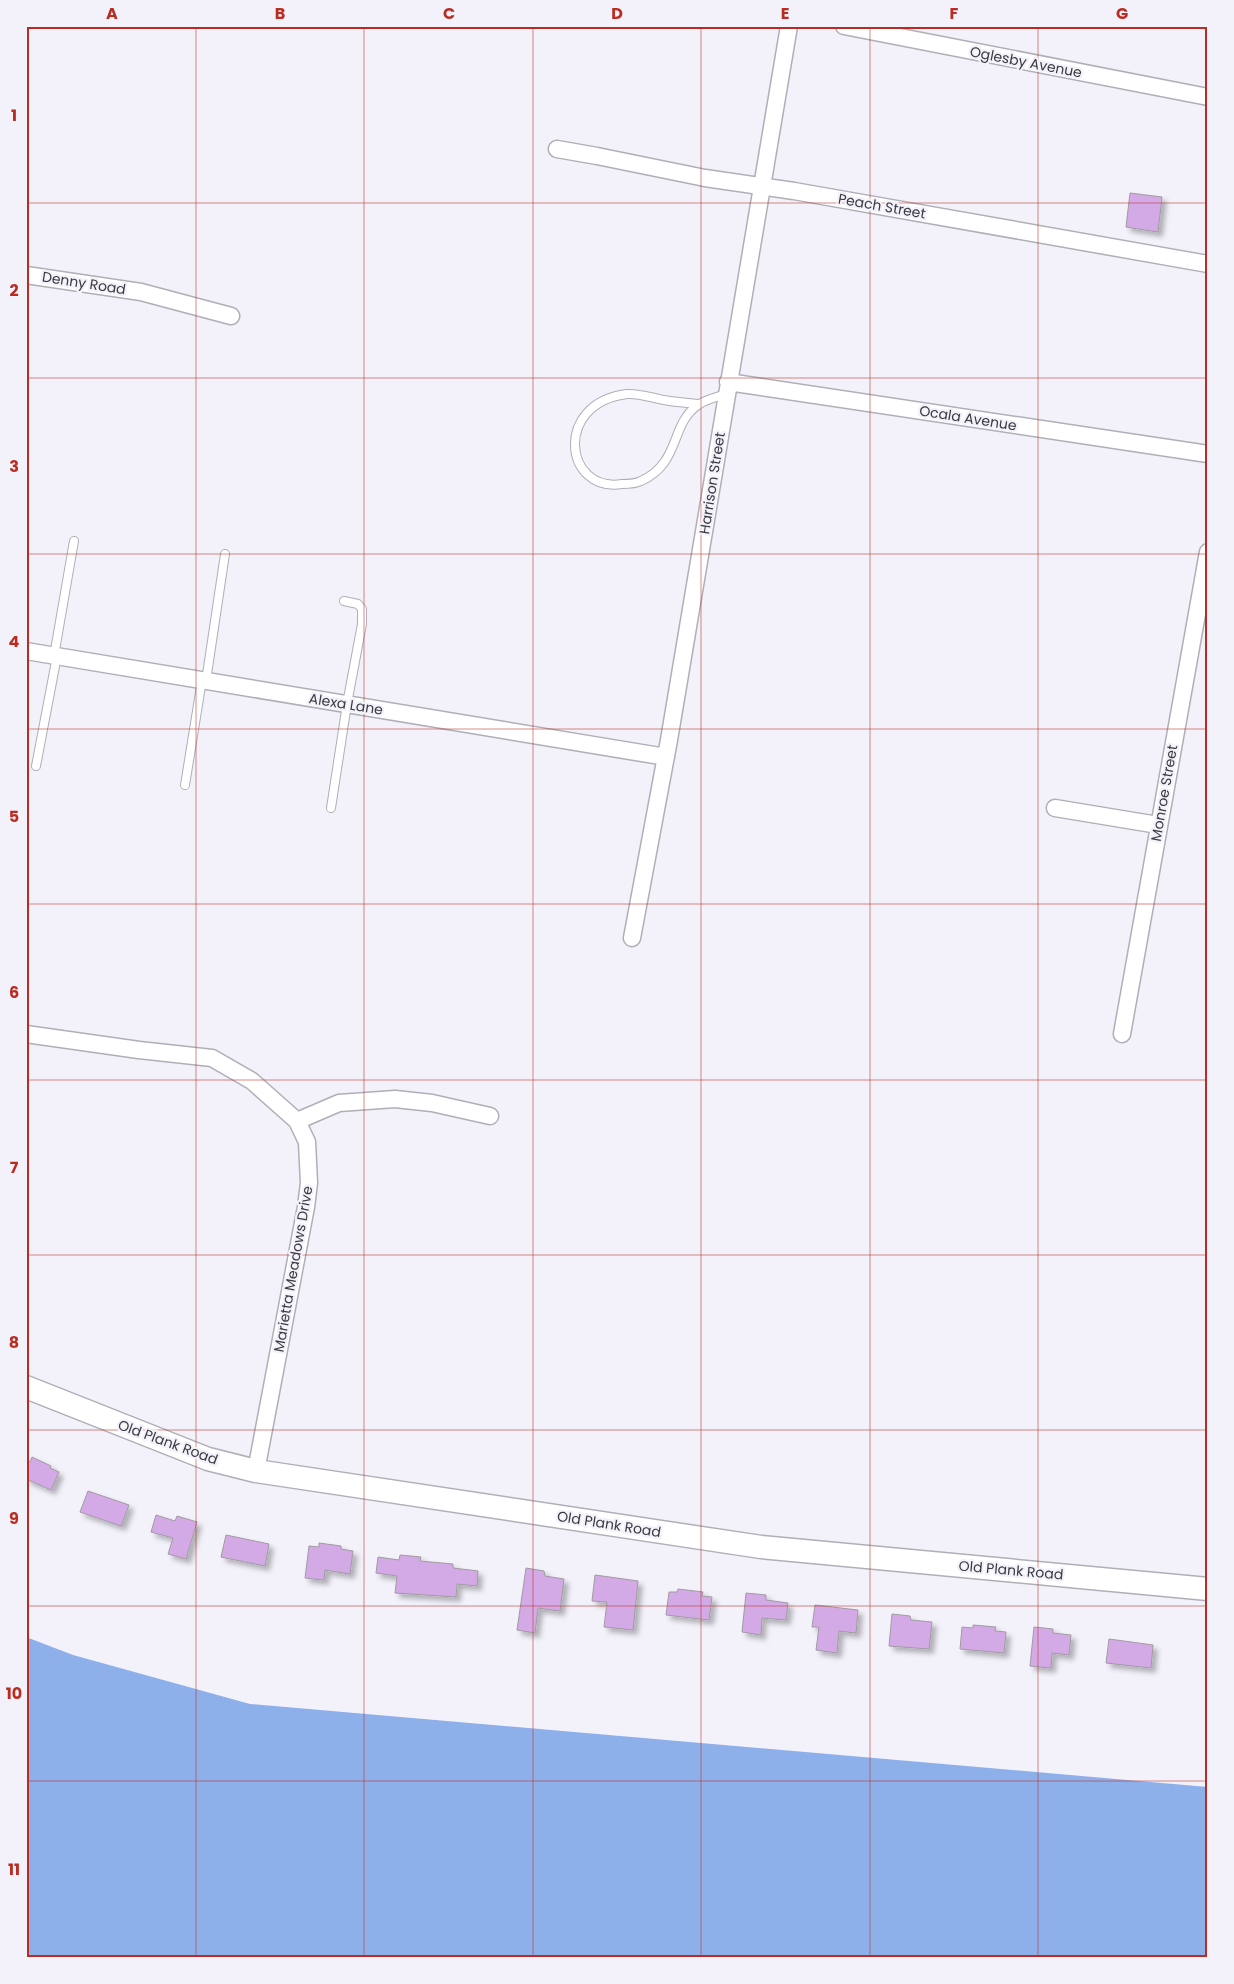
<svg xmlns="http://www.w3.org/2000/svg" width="1234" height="1984" font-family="Poppins,sans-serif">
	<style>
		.water { fill: #8dafea }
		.building { fill: #d4aae6; stroke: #a09aa2; filter: url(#shadow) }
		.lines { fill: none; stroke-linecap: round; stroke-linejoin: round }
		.lane-casing { stroke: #b0aeb7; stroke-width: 10 }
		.street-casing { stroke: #b0aeb7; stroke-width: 19 }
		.secondary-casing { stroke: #b0aeb7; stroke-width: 25 }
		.lane { stroke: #fff; stroke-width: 8 }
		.street { stroke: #fff; stroke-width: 16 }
		.secondary { stroke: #fff; stroke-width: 22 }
		.grid { fill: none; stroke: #ba2c22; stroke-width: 1; stroke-opacity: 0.55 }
		.labels { text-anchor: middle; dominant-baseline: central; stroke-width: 4.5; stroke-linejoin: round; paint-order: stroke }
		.street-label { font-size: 14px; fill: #3b3a3e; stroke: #f3f1fa }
		.neatline { fill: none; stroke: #ba2c22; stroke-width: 2 }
		.grid-label { font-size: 16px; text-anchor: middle; font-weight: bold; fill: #ba2c22 }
	</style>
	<defs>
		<filter id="shadow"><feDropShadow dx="4.5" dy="4.5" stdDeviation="2.5" flood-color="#0004"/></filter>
	</defs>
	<rect width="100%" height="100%" fill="#f3f1fa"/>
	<!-- water -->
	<path class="water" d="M26,1637l47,18 177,49 958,83v171h-1182z"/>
	<!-- building -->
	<path class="building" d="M1130,193l32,4 -4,35 -32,-5z
		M32,1457l19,9 -1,2 9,4 -8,18 -25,-11v-19l4,2z
		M88,1491l41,14 -8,21 -41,-14z
		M156,1515l19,6 2,-5 20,6 -11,37 -18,-5 5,-16 -22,-6z
		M226,1535l43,9 -4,22 -44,-9z
		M319,1543l22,3v3l12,2 -3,23 -25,-4 -1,10 -19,-2 4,-32 10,1z
		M400,1555l21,2 -1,4 33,3v4l25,3 -1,15 -20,-2 -1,13 -61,-4 2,-17 -21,-3 2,-16 21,3z
		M526,1568l18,3 1,5 19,3 -4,32 -22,-3 -3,25 -18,-3z
		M595,1575l43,6 -5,49 -29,-3 3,-25 -15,-1z
		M678,1589l25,3 -1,4 10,1 -3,23 -43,-5 3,-23h8z
		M746,1593l20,2v5l22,3 -2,17 -24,-2 -1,17 -19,-3z
		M815,1605l43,5 -2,23 -17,-2 -2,22 -21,-3 3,-23h-7z
		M892,1614l18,2 1,4 21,2 -3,27 -40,-3z
		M973,1625l23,2 -1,4 11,1 -2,21 -44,-4 2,-22 11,1z
		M1034,1627l19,2v4l18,2 -2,20 -17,-2 -1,15 -21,-2z
		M1109,1639l44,6 -2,23 -45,-5z"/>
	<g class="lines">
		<defs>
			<path id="lane" d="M698,404c-11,-1 -23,-2 -34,-4 -12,-2 -25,-7 -37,-6 -74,9 -63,99 -5,90 6,0 13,0 19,-3 40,-18 29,-57 57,-76 8,-6 20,-8 28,-11
				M54,656l20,-115
				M206,681l19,-127
				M36,766l21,-110
				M185,785l17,-105
				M331,808l16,-104 15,-80v-15l-4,-5 -14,-3"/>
			<path id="street" d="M844,26l364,71
				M557,149l40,7 108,22 89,13 414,73
				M26,275l115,17 90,24
				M728,382l480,72
				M26,651l640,106
				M1055,808l103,17
				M632,938l37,-198 120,-714
				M26,1034l113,16 73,8 40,23 45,40 10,21 2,41 -3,24 -50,264
				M1122,1034l86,-482
				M297,1121l42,-18 56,-4 37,4 58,13"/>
			<path id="secondary" d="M26,1387l182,72 48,12 505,76 447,42"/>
		</defs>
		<!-- lane casing -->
		<use href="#lane" class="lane-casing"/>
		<!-- street casing -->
		<use href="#street" class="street-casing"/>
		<!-- secondary casing -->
		<use href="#secondary" class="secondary-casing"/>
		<!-- lane -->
		<use href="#lane" class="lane"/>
		<!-- street -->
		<use href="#street" class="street"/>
		<!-- secondary -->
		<use href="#secondary" class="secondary"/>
	</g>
	<!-- grid -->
	<path class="grid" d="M196,26v1932M364,26v1932M533,26v1932M701,26v1932M870,26v1932M1038,26v1932M26,203h1182M26,378h1182M26,554h1182M26,729h1182M26,904h1182M26,1080h1182M26,1255h1182M26,1430h1182M26,1606h1182M26,1781h1182"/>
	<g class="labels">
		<!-- street labels -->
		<g class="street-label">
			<text transform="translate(1026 62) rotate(11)">Oglesby Avenue</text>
			<text transform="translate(882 206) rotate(10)">Peach Street</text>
			<text transform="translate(84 283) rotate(9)">Denny Road</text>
			<text transform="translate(968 418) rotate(9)">Ocala Avenue</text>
			<text transform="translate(712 483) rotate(-81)">Harrison Street</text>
			<text transform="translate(346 704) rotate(9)">Alexa Lane</text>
			<text transform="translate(1164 793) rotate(-80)">Monroe Street</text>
			<text transform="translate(293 1269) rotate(-80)">Marietta Meadows Drive</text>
			<text transform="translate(168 1442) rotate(20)">Old Plank Road</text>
			<text transform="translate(609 1524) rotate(9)">Old Plank Road</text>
			<text transform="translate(1011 1570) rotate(5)">Old Plank Road</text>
		</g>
	</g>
	<!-- border -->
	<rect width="1234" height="1984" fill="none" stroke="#f3f1fa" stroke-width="55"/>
	<rect x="28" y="28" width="1178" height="1928" class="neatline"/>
	<g class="grid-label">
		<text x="112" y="19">A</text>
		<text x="280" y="19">B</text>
		<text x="449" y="19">C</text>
		<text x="617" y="19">D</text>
		<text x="785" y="19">E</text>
		<text x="954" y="19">F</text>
		<text x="1122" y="19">G</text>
		<text x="14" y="121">1</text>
		<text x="14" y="296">2</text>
		<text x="14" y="472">3</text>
		<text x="14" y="647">4</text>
		<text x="14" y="822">5</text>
		<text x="14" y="998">6</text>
		<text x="14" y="1173">7</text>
		<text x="14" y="1348">8</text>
		<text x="14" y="1524">9</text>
		<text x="14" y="1699">10</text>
		<text x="14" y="1875">11</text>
	</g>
</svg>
